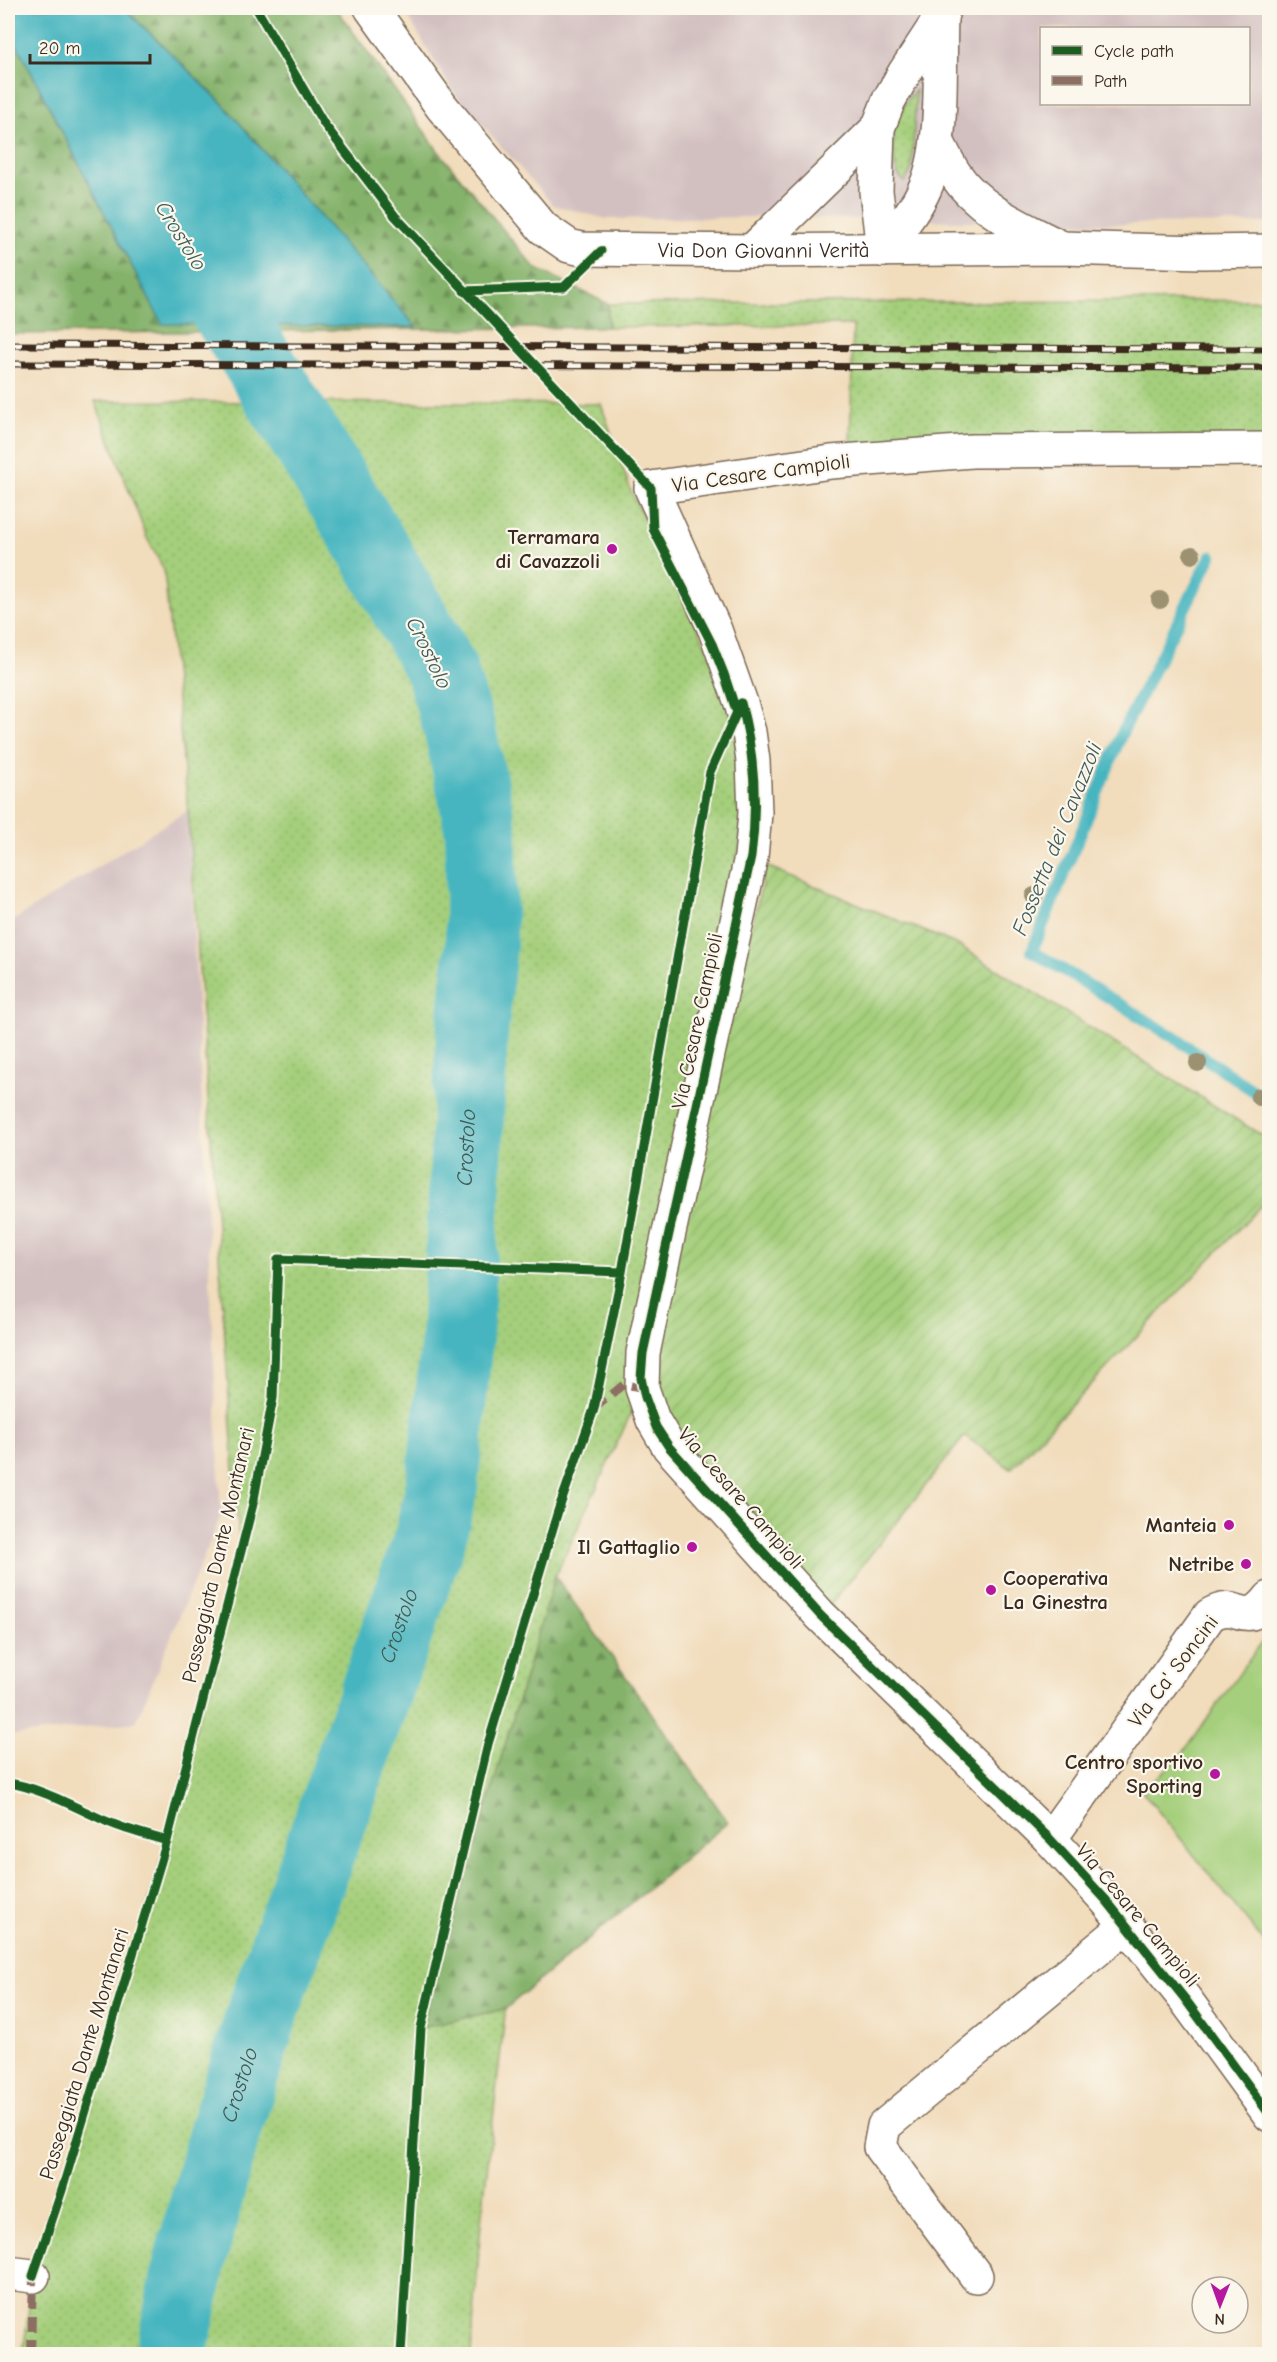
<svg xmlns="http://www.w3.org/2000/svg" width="1277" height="2362" font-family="'Comic Neue',sans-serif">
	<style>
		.industrial { fill: #d2bfc0; fill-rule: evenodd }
		.grass { fill: url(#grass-dots); stroke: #707c4c; stroke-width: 1.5 }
		.forest { fill: url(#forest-firs); stroke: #606e44; stroke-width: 1.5 }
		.garden { fill: url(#garden-furrows); stroke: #707c4c; stroke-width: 1.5 }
		.pitch { fill: #a5cf7b; stroke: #707c4c; stroke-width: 1.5 }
		.water { fill: #47b5c0; stroke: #41706f; stroke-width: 1.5 }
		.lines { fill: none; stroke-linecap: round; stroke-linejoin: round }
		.stream { stroke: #47b5c0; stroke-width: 12 }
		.river { stroke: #47b5c0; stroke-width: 72 }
		.street-casing { stroke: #7b6855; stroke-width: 36 }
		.street { stroke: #fff; stroke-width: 33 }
		.rail-casing { stroke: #3b2a1e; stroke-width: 7 }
		.rail { stroke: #fbf7ec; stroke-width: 4.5; stroke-dasharray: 14; stroke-linecap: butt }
		.quiet { stroke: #8d6e63; stroke-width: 8; stroke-dasharray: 15 8; stroke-linecap: butt }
		.cycleway-casing { stroke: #fbf7ec; stroke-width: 13 }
		.cycleway { stroke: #1b5e20; stroke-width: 9 }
		.tree { fill: #9c9171 }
		.poi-dot { fill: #b5179e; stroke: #fbf7ec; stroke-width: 2 }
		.labels { text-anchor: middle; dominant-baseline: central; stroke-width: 4.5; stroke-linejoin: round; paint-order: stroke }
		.street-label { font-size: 21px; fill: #3b2a1e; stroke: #fbf7ec }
		.poi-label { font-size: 21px; font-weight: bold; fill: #3b2a1e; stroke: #fbf7ec; text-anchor: end }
		.water-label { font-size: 22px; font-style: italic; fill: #3f5b57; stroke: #fbf7ec }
	</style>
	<defs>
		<pattern id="grass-dots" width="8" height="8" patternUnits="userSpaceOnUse" patternTransform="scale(1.5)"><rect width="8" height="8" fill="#a5cf7b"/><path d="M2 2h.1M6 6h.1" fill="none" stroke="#8fb26a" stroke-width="1.8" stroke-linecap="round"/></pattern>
		<pattern id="forest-firs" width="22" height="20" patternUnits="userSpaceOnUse" patternTransform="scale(1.5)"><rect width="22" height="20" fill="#84b26b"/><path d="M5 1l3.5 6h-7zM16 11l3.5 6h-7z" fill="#6d9157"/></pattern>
		<pattern id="garden-furrows" width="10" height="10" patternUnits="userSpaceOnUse" patternTransform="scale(1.5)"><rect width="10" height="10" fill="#a5cf7b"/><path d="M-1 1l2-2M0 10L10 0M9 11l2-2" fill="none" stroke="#8fb26a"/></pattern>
	</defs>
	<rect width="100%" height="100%" fill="#fbf7ec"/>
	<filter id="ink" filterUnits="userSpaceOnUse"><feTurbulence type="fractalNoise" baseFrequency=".0167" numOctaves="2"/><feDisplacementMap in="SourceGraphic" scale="12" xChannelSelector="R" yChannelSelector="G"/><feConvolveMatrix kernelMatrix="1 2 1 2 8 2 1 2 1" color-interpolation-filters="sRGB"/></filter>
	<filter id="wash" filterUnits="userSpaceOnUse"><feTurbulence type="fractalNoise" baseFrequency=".008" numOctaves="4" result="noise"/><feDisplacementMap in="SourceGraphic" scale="24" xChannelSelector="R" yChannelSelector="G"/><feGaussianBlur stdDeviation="1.35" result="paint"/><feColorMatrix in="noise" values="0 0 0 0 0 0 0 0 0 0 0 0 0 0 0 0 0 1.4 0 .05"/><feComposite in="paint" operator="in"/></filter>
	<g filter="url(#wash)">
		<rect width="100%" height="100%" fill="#f1dcbb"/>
		<!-- industrial -->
		<path class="industrial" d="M403,8h866v215l-156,1 -358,-7 -148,2 -54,-14 -100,-113zM1042,28h206v76h-206z
			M188,810l33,705 -85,207 -128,14v-812z"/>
		<!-- grass -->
		<path class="grass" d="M916,90l-4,78 -7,14c-17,-12 -13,-56 -4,-73 3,-7 10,-13 15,-19z
			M1269,300v141l-419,7 3,-123 -245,2v-23z
			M95,401l506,3 31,90 72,147 25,68 19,91 -111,600 -82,177 -74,646 -10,131h-448l10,-78 29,-86 105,-349 73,-286 -52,-745 -24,-240 -17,-32z"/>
		<!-- forest -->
		<path class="forest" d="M124,8h212l103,144 96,116 73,36v23l-600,7v-314l7,21 148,283 252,3 -193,-224z
			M555,1576l173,246 -223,187 -84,19z"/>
		<!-- garden -->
		<path class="garden" d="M766,866l192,79 311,195v57l-258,272 -46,-33 -138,173 -150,-169 -21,-58 4,-67z"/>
		<!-- pitch -->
		<path class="pitch" d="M1269,1632v316l-127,-157 38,-34z"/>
		<!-- water -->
		<path class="water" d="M8,8h116l98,95 194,224 -254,-3 -147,-283 -7,-21z"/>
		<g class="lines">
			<!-- stream -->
			<path class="stream" d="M1211,556l-88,175 -91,220 140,85 98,66"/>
			<!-- river -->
			<path class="river" id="s1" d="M171,2354l20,-97 32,-119 40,-127 167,-473 12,-53 15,-147 15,-303 9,-91v-111l-8,-43 -14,-63 -18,-58 -68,-121 -189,-307"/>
		</g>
	</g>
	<g filter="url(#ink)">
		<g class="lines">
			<defs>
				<g id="street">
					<path id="s2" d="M371,8l71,99 101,121 26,18 13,3 170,2 310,-3 139,4 69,-1"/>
					<path d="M937,141c6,11 11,23 18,33 24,36 66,53 103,72"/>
					<path d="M883,250l-7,-59 2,-63 11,-28 16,-28 36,-55 3,-9"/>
					<path d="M883,250c15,-20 32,-39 42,-62 20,-43 14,-122 16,-171"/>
					<path d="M752,251l126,-123"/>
					<path d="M1270,449l-298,2 -141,11 -180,26 64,142 26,73 8,29 4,29 2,52 -4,44 -100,458 -8,38 -1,35 11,32 16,27 151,168 230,224 56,61 79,99 85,116"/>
					<path d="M1050,1839l160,-224c30,-18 33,17 60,-17"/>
					<path d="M8,2273l25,3"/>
					<path d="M976,2276l-96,-129 4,-21 242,-200"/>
				</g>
			</defs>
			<!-- street casing -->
			<use href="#street" class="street-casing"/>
			<!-- street -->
			<use href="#street" class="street"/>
			<defs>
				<path id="rail" d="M8,345l1262,4
					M8,364l1262,4"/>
			</defs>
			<!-- rail casing -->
			<use href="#rail" class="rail-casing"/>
			<!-- rail -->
			<use href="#rail" class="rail"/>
			<!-- quiet -->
			<path class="quiet" d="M594,1409l30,-25 18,4
				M31,2354l2,-78"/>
			<defs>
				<path id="cycleway" d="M256,8l68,116 71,92 256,272 2,41 59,115 12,30 13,39
					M464,291l100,-4 37,-36
					M741,703c14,52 17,101 10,154l-108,496 -2,25 4,19 11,30 13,20 151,168 230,224 56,61 79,99 85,116
					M8,1783c32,4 70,26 100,39 19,8 39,13 59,19
					M33,2276l29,-86 105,-349 86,-337 20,-106 5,-139 344,13
					M401,2354l20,-326 67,-284 70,-233 36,-102 28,-137 88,-500 31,-69"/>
			</defs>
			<!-- cycleway casing -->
			<use href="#cycleway" class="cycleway-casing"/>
			<!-- cycleway -->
			<use href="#cycleway" class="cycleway"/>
		</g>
		<!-- trees -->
		<g class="tree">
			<circle cx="1192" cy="555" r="9"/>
			<circle cx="1160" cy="600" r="9"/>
			<circle cx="1034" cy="896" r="9"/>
			<circle cx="1198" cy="1063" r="9"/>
			<circle cx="1259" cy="1097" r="9"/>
		</g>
	</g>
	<!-- markers -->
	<g class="poi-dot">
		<circle cx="612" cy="549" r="6"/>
		<circle cx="1229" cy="1525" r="6"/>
		<circle cx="692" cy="1547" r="6"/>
		<circle cx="1246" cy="1564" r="6"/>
		<circle cx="991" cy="1590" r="6"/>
		<circle cx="1215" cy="1774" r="6"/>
	</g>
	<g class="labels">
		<!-- street labels -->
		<g class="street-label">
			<text stroke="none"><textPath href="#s2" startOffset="506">Via Don Giovanni Verità</textPath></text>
			<text transform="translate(761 473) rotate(-8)">Via Cesare Campioli</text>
			<text transform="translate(697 1021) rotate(-78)">Via Cesare Campioli</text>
			<text transform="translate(741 1498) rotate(49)">Via Cesare Campioli</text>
			<text transform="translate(218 1555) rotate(-77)">Passeggiata Dante Montanari</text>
			<text transform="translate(1173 1671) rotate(-53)">Via Ca' Soncini</text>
			<text transform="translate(1138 1915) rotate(50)">Via Cesare Campioli</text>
			<text transform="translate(84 2054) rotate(-73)">Passeggiata Dante Montanari</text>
		</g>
		<!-- poi labels -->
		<g class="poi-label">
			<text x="600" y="537">Terramara<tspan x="600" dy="24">di Cavazzoli</tspan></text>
			<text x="1217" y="1525">Manteia</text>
			<text x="680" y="1547">Il Gattaglio</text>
			<text x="1234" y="1564">Netribe</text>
			<text x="1003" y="1578" text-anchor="start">Cooperativa<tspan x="1003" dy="24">La Ginestra</tspan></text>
			<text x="1203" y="1762">Centro sportivo<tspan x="1203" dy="24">Sporting</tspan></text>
		</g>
		<!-- water labels -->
		<g class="water-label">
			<text transform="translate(181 236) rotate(58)">Crostolo</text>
			<text transform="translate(429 653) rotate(64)">Crostolo</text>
			<text transform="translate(1057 839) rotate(-68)">Fossetta dei Cavazzoli</text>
			<text stroke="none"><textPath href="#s1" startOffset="1250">Crostolo</textPath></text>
			<text stroke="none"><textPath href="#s1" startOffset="764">Crostolo</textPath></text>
			<text stroke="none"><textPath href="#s1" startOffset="278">Crostolo</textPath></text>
		</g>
	</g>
	<!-- margin -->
	<rect width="1277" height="2362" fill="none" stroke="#fbf7ec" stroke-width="30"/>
	<!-- legend -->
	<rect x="1040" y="27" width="210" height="78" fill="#fbf7ec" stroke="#aea59a" stroke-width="1.5"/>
	<rect x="1052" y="46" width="30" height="9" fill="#1b5e20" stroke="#aea59a" stroke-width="1.5"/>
	<text x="1094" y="57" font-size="18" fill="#3b2a1e">Cycle path</text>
	<rect x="1052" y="76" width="30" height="9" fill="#8d6e63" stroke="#aea59a" stroke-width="1.5"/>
	<text x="1094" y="87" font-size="18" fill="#3b2a1e">Path</text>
	<!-- north arrow -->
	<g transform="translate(1220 2305) rotate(181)"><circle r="28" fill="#fbf7ec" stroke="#aea59a" stroke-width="1.5"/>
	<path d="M0-4.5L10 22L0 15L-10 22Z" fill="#b5179e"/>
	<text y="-9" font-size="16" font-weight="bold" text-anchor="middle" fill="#3b2a1e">N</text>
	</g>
	<!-- scale -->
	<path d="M30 54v9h120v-9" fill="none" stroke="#3b2a1e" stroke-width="3"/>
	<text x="39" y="54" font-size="18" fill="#3b2a1e" stroke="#fbf7ec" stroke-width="4.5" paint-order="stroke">20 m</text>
</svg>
